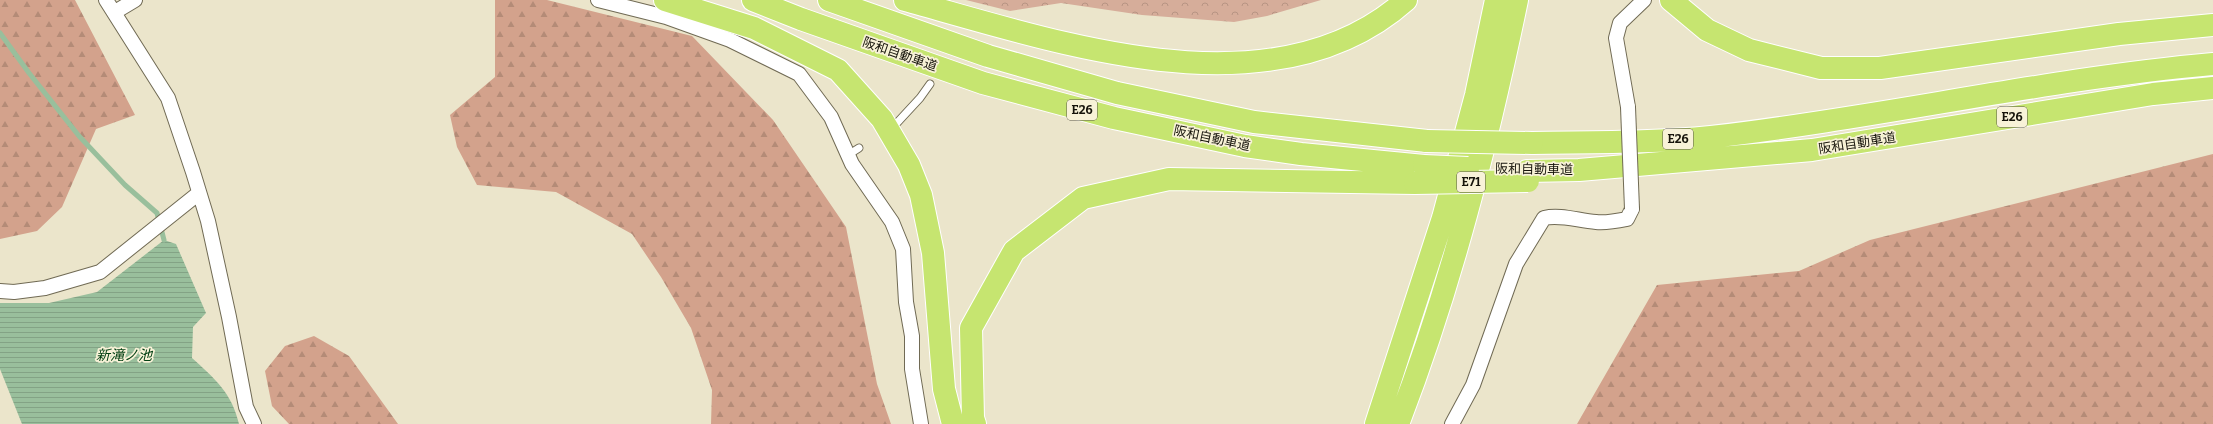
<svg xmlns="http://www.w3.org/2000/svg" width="2213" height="424" font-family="Bitter,'Noto Sans JP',serif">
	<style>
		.forest { fill: url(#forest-firs) }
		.park { fill: url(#park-crowns) }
		.water { fill: url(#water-rules) }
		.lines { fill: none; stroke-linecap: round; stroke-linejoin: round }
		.stream { stroke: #99bf9c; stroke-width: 5 }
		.service-casing { stroke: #706a54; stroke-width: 9 }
		.minor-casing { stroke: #706a54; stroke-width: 16 }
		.motorway-casing { stroke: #fff; stroke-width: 24 }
		.service { stroke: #fff; stroke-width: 7 }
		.minor { stroke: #fff; stroke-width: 14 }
		.motorway { stroke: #c6e570; stroke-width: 22 }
		.minor-bridge-casing { stroke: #706a54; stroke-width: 16; stroke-linecap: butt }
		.motorway-bridge-casing { stroke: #fff; stroke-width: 24; stroke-linecap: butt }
		.minor-bridge { stroke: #fff; stroke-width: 14 }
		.motorway-bridge { stroke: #c6e570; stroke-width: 22 }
		.labels { text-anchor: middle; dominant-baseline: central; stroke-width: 3.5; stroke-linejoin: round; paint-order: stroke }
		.shield { fill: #f8f2d8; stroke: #5a5748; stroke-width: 1 }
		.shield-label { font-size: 12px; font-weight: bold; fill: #16140b }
		.street-label { font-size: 13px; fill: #16140b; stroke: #f8f2d8 }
		.water-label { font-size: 14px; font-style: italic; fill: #024013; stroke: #f8f2d8 }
	</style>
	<defs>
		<pattern id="forest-firs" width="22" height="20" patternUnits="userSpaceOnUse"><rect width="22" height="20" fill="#d3a28c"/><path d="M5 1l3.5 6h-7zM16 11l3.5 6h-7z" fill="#b48b77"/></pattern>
		<pattern id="park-crowns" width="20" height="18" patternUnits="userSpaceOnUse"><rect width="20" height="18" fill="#d6ad9a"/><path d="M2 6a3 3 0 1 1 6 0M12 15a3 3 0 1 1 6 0" fill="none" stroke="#b79483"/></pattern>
		<pattern id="water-rules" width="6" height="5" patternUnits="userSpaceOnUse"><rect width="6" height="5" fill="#99bf9c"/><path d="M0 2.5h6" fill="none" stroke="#83a385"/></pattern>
	</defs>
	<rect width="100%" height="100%" fill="#ebe5cb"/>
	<!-- forest -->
	<path class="forest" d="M0,0h75l60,115 -39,14 -34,78 -25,24 -37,8z
		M495,0h52l145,36 81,84 73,107 31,157 14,40h-180l1,-34 -21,-62 -30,-51 -29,-43 -76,-42 -79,-7 -20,-38 -7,-32 45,-38z
		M2213,154v270h-636l80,-139 142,-14 71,-31z
		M314,336l35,20 49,68h-109l-17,-18 -7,-35 20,-25z"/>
	<!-- park -->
	<path class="park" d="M966,0h355l-54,16 -33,6 -92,-7 -81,-12 -51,8z"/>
	<!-- water -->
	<path class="water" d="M164,240l12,4 30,69 -13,14 -1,31c23,21 40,35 47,66h-217l-22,-55v-66h49l48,-11z"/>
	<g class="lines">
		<!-- stream -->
		<path class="stream" d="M0,33l29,40 50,63 46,49 32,28 7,27"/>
		<defs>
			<path id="service" d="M895,125l25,-27 10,-14
				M848,155l11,-7"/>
			<path id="minor" d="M106,0l62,98 25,74 15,49 21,96 17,90 8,17
				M598,0l68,17 64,23 69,34 32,43 21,47 40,58 11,27 3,53 6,34v33l9,55
				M115,12l20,-12
				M1628,107l-12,-69 4,-15 24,-23
				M0,291l14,1 31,-4 55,-16 99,-79
				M1452,424l21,-39 43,-121 28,-46c17,-4 35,3 52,4 10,1 21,-1 31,-3l5,-10"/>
			<path id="motorway" d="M665,0l89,28 84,42 44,49 27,46 12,30 12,58 11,136 9,35
				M753,0l48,19 182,64 131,35 131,28 56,8 123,12
				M829,0l159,56 129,37 137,29 173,19
				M905,0c150,41 368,119 501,0
				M1671,0l36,30 42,20 72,18h59l239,-34 94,-9
				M1532,143c59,-1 120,0 179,-6 168,-19 334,-58 502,-73
				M1527,171l52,-1 233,-20 341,-56 60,-6
				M975,424l-2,-6 -2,-90 43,-77 69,-53 86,-19 246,4
				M1376,424l67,-206 33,-123 20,-95
				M1398,424c53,-137 89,-280 119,-424"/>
		</defs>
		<!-- service casing -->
		<use href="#service" class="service-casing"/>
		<!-- minor casing -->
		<use href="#minor" class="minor-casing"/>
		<!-- motorway casing -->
		<use href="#motorway" class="motorway-casing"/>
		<!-- service -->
		<use href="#service" class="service"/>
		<!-- minor -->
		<use href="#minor" class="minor"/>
		<!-- motorway -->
		<use href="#motorway" class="motorway"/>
		<defs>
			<path id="minor-bridge" d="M1628,107l4,102"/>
			<path id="motorway-bridge" d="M1427,141l105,2
				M1424,166l44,2
				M1415,183l113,-2"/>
		</defs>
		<!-- minor-bridge casing -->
		<use href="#minor-bridge" class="minor-bridge-casing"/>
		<!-- motorway-bridge casing -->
		<use href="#motorway-bridge" class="motorway-bridge-casing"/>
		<!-- minor-bridge -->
		<use href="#minor-bridge" class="minor-bridge"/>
		<!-- motorway-bridge -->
		<use href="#motorway-bridge" class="motorway-bridge"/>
	</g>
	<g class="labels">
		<!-- shield labels -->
		<g class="shield">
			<rect x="1067" y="100" width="30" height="20" rx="3"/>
			<rect x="1997" y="107" width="30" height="20" rx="3"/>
			<rect x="1663" y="129" width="30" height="20" rx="3"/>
			<rect x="1457" y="172" width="28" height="20" rx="3"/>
		</g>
		<g class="shield-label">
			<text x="1082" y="110">E26</text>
			<text x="2012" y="117">E26</text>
			<text x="1678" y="139">E26</text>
			<text x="1471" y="182">E71</text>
		</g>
		<!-- street labels -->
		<g class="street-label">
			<text transform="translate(900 54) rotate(19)">阪和自動車道</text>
			<text transform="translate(1212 138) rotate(12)">阪和自動車道</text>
			<text transform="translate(1857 143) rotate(-9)">阪和自動車道</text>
			<text transform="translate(1534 169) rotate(1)">阪和自動車道</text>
		</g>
		<!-- water labels -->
		<g class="water-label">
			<text x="124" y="355">新滝ノ池</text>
		</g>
	</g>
</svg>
